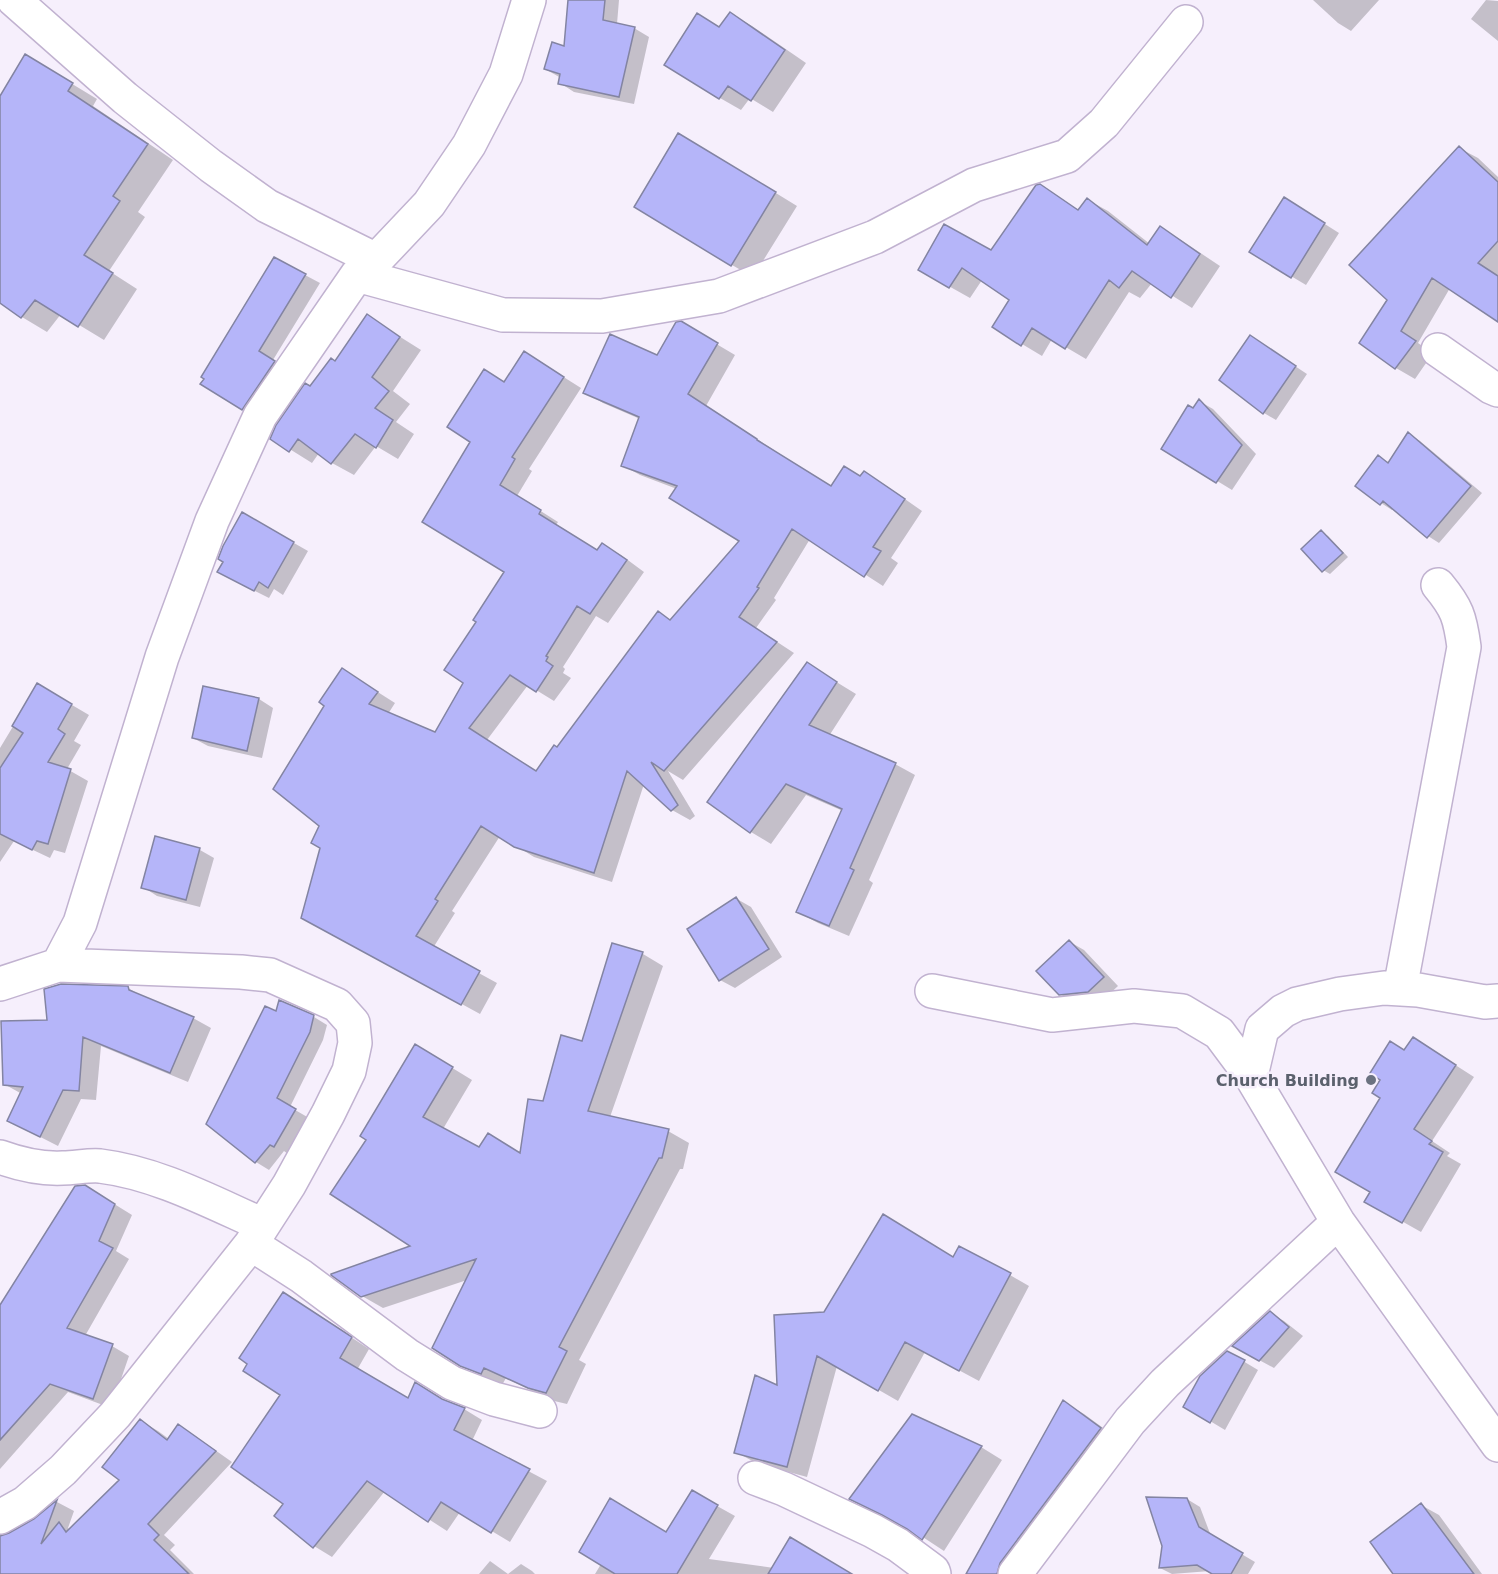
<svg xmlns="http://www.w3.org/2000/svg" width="1498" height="1574" font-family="'DejaVu Sans',sans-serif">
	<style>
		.shadow { fill: #0003 }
		.building { fill: #b5b5f9; stroke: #8384a2; stroke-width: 1.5 }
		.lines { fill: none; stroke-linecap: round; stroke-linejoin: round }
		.street-casing { stroke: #c1b2d0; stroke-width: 36 }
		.street { stroke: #fff; stroke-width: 33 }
		.worship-dot { fill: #6b7280; stroke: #f6effc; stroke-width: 2 }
		.labels { text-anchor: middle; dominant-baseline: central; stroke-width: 5; stroke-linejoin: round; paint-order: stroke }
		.worship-label { font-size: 16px; font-weight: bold; fill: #5b616d; stroke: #f6effc; text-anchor: end }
	</style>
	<rect width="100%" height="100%" fill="#f6effc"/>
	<!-- shadow -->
	<path class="shadow" d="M569,0h50l-2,24 17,4 15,9 -15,67 -60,-12 -14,-9 1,-5 -16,-9 20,-21z
		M1313,0h66l-28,31 -13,-8z
		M1486,0l12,1v40l-27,-22z
		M731,14l21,12 54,37 -33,49 -23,-14 -9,12 -21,-12 1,-70z
		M26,56l71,43 -4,7 80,54 -35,52 7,5 -36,54 28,18 -33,51 -43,-26 -14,18 -25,-15 -22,-15v-208l2,1z
		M701,147l96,59 -44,71 -21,-12z
		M1459,148l19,10 20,19v143l-48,-32 -32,55 15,10 -18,26 -19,-11 -35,-25 28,-43z
		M1040,186l40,25 8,-11 20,11 42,33 11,-16 20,12 39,26 -28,42 -40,-25 -12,15 -11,-6 -43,67 -34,-20 -10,17 -20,-12 -11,-44 -29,-20 -12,18 -50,-28 71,-18z
		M1298,207l41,26 -33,52 -55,-33z
		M275,259l45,24 -47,77 15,11 -31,46 -55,-34z
		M367,316l54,34 -28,41 17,13 -14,18 18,12 -16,25 -22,-13 -22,29 -22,-12 -13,-10 -7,10 -40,-25 39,-50 25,-25z
		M681,323l54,32 -29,51 68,44v1l58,37 29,-11 21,6 40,28 -31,47 7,5 -15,23 -73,-47 -36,59 2,2 -20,28 38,25 -111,127 -15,-9 27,45 -5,4 -18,-10 -28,-26 -32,98 -78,-25 -34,-21 -48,75 3,2 -22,35 64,35 -17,31 -159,-87v-101l5,-120 17,-36 52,33 -7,11 47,20 30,-51 13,-61 29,-51 -83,-50 81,-138 38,-19 38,24 -52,81 3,2 -15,25 41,26 -2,3 42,26 5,-6 18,10 23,17 -36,51 -12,-7 -33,51 2,2 -2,4 8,5 -17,23 -26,-16 -41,55 50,32 20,-23 102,-136 13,8 69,-81 -64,-51 -37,-14 -18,-10 18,-46 -37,-16 -18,-11 73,-35z
		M1263,345l44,29 -31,46 -12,-7 -43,-33z
		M1199,401l14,8 43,45 -24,36 -69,-42z
		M1409,434l11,7 62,52 -43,50 -11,-7 -34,-28 -2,2 -11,-7 -2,-46 11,6z
		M243,514l65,37 -25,44 -9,-6 -5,9 -36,-18z
		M1321,532l7,4 20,21 -18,17 -7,-4z
		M807,664l49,30 -27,42 66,28 20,11 -46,105 4,3 -24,53 -31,-13 -20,-11 45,-101 -37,-16 -35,49 -20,-12 -42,-30z
		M38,685l51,30 -15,26 7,4 -14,24 21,12 -23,72 -11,-3 -4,8 -36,-17 -14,21v-114z
		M259,699l14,9 -11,50 -54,-12 -15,-8z
		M200,850l14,8 -14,49 -43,-11 -14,-9z
		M737,899l14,8 31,50 -47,31 -15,-8z
		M1070,942l14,8 34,36 -15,14 -28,3 -15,-9z
		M613,944l30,10 20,12 -53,151 58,14 21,12 -6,26h-3l-101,191 7,4 -19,40 -17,-4 -44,-22 -4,7 -19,-8 -22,-12 6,-85 -84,28 -21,-12 52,-49 -82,-53 104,-136 36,22 -29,49 37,20 41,6 23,-53 39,-59z
		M128,988l19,11 46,19 18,10 -23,54 -87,-36 -5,54 -15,-1 -23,47 -49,-25 13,-27 -18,-10z
		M280,1002l34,15 13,8 -4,15 -33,67 19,11 -21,36 -4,-3 -15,19 -13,-8 -48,-38 69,-111z
		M1432,1050l42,27 -42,64 18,12 -3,3 14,8 -40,68 -55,-31 6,-9 10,-95 23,-46z
		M103,1197l29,18 -16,36 13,8 -44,77 27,10 17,10 -18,52 -43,-16 -68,77v-161z
		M954,1258l56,17 19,11 -50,95 -54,-29 -27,49 -61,-35 -30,111 -51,-14 -20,-11 89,-139z
		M301,1304l68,45 -12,21 51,30 37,2 19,7 18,11 -10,21 75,40 -37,61 -50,-30 -13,19 -62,-40 -53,66 -18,-11 -29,-42 -3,-109z
		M1270,1313l14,8 19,15 -29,32 -26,-14z
		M1228,1352l30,18 -33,60 -40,-24z
		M1064,1402l20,12 37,27 -100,133h-54z
		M141,1421l17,10 11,8 9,-13 17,10 37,26 -68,73 11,10 -5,5 24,24h-194v-37l10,-2 25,-14 22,-19 17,9 -6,17 2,2 52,-50z
		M981,1447l21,13 -58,91 -38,-25 -34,-15 -21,-13z
		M692,1492l43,24 -26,43 65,9 76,6h-255l37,-61 35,21z
		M1187,1499l13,8 11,29 44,26 -7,12h-33l-5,-3 -38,3 -12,-6z
		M1421,1505l18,10 43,59h-88z
		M490,1561l18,13 13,-10 11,7 3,3h-56z"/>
	<!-- building -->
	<path class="building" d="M568,0h37l-2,20 32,7 -16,70 -61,-13 2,-10 -16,-5 8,-27 12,4z
		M730,12l55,38 -34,51 -23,-15 -9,13 -55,-34 33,-52 22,14z
		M25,54l48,29 -5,8 80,53 -35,52 7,5 -36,54 29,18 -35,54 -43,-27 -14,18 -21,-15v-207z
		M678,133l98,59 -45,74 -97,-59z
		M1459,146l39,36v59l-20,22 20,13v46l-66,-44 -31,53 15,10 -21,28 -36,-26 28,-43 -38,-35z
		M1040,184l38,26 9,-12 60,47 13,-19 40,28 -29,44 -39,-27 -13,17 -10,-8 -44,69 -33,-21 -11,18 -29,-19 17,-27 -47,-32 -13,20 -31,-18 26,-46 47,26 45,-65z
		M1284,197l41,26 -34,55 -42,-26z
		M274,257l32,17 -47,77 16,10 -33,49 -42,-26 4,-5 -3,-2z
		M367,314l33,23 -28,40 17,14 -14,17 18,12 -17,28 -21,-14 -24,30 -33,-25 -9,13 -19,-13 6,-14 29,-42 5,3 21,-28 4,3z
		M681,321l37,22 -30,51 69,45v1l74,46 13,-20 16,10 4,-5 41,28 -32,48 8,4 -17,26 -72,-48 -35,58 2,1 -20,29 38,25 -113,129 -13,-9 27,43 -7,6 -44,-40 -33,102 -80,-26 -33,-21 -46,73 3,2 -22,35 64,35 -19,34 -160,-87 19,-70 -9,-5 8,-17 -46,-37 51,-83 -5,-4 23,-34 36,24 -9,12 66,28 28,-49 -19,-13 32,-48 -3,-2 31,-48 -82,-50 48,-80 -23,-15 37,-58 20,13 20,-31 40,26 -52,80 3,2 -15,26 41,25 -2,4 58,36 5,-7 25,17 -37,54 -13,-8 -31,50 2,1 -2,4 7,5 -17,26 -26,-17 -41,53 67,43 18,-26 3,2 101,-136 12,9 69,-79 -70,-43 8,-12 -56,-20 18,-49 -56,-24 27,-59 47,21 19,-33z
		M1250,335l46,31 -33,48 -44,-34z
		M1199,399l43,46 -26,38 -55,-34 27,-44 5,3z
		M1408,432l63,54 -44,52 -44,-37 -3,4 -25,-19 23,-31 10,8z
		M242,512l52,30 -26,46 -9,-6 -5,9 -37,-19 6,-10 -5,-3 5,-13z
		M1321,530l22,23 -21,19 -21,-23z
		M807,662l30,20 -28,43 87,38 -46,105 4,2 -25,56 -33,-14 46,-103 -56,-25 -36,49 -43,-31z
		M37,683l35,21 -14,25 7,5 -17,28 23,7 -23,75 -11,-3 -5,9 -32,-16v-66l23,-35 -11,-7z
		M203,686l56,12 -12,53 -55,-13z
		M155,836l45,12 -14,52 -45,-12z
		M736,897l33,52 -50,32 -32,-52z
		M1069,940l35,37 -16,15 -29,3 -23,-24z
		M612,943l31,9 -55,159 81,18 -7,29h-3l-100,189 8,4 -21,42 -18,-5 -44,-20 -3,6 -21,-8 -28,-18 44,-89 -115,38 -30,-22v-1l79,-28 -80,-52 36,-54 -6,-4 55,-92 38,23 -30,50 56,30 9,-14 32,20 8,-54 15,2 18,-66 21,6z
		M61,984l67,2 1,4 65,27 -24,56 -87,-36 -4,54 -16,-1 -23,47 -33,-16 16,-34 -20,-2 -2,-64 46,-1 -3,-31z
		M279,1000l35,15 -4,17 -33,66 19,11 -22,38 -4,-2 -15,18 -49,-39 59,-118 11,5z
		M1413,1037l43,28 -42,64 18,12 -3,3 14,8 -41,71 -38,-21 6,-10 -35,-20 45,-74 -8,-5 8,-13 -10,-7 20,-32 14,9z
		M85,1185l30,19 -16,37 14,7 -46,80 46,16 -20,55 -43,-15 -50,56v-135l75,-119z
		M883,1214l70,43 6,-11 52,27 -52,98 -54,-29 -27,49 -61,-35 -30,111 -53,-14 21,-78 22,10 -3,-70 50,-3z
		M283,1292l69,45 -12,21 68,40 7,-16 27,17 23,9 -11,22 76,39 -39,64 -50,-31 -13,20 -61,-41 -54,67 -39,-32 9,-12 -52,-37 49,-72 -37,-24 4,-7 -8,-6z
		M1270,1311l19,16 -30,34 -27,-15z
		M1227,1351l18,9 -35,63 -27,-16 17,-31z
		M1063,1400l38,28 -101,135 -3,11h-31z
		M912,1414l70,32 -60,94 -15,-11 -25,-14 -33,-16z
		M140,1419l27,21 11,-16 38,27 -68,73 11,11 -5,5 35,34h-189v-38l9,-3 25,-14 23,-19 -16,44 18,-22 7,10 53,-52 -17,-13z
		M692,1490l26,15 -41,69h-62l-36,-22 31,-54 56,34z
		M1146,1497l41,1 12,29 44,26 -12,21h-19l-15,-9 -38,3 3,-22z
		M1421,1503l53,71h-81l-23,-32z
		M790,1537l62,37h-84z"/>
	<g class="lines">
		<defs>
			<path id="street" d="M14,0l111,98 86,68 56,40 109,54
				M357,275l146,40 99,1 117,-20 156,-59 99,-52 93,-29 37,-33 82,-101
				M1438,350l53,37 7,3
				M0,984l58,-19 22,-42 82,-266 50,-136 48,-105 97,-141 19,-15 53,-56 40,-59 37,-71 23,-74
				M1400,989l64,-342c-4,-30 -7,-39 -26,-62
				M932,991l120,24 82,-9 48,5 37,22 32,43 87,146 160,223
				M1251,1076l11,-47 21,-18 14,-7 43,-10 44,-6 34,2 67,12 13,-1
				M0,1157c19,7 42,12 63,11 12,0 25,-3 37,-2 57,7 111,36 163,59
				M251,1244l50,32 106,79 45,28 42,16 46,12
				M755,1478l29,11 89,42 25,14 35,26 1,3
				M0,1517l25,-14 38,-33 52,-55 136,-171 38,-59 39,-71 21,-43 6,-28 -2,-20 -16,-18 -67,-30 -29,-3 -183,-7
				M1015,1574l115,-153 35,-38 173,-161"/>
		</defs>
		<!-- street casing -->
		<use href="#street" class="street-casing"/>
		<!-- street -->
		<use href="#street" class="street"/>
	</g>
	<!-- markers -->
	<circle class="worship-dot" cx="1371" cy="1080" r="6"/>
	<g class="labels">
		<!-- worship labels -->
		<g class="worship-label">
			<text x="1359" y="1080">Church Building</text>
		</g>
	</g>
</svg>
